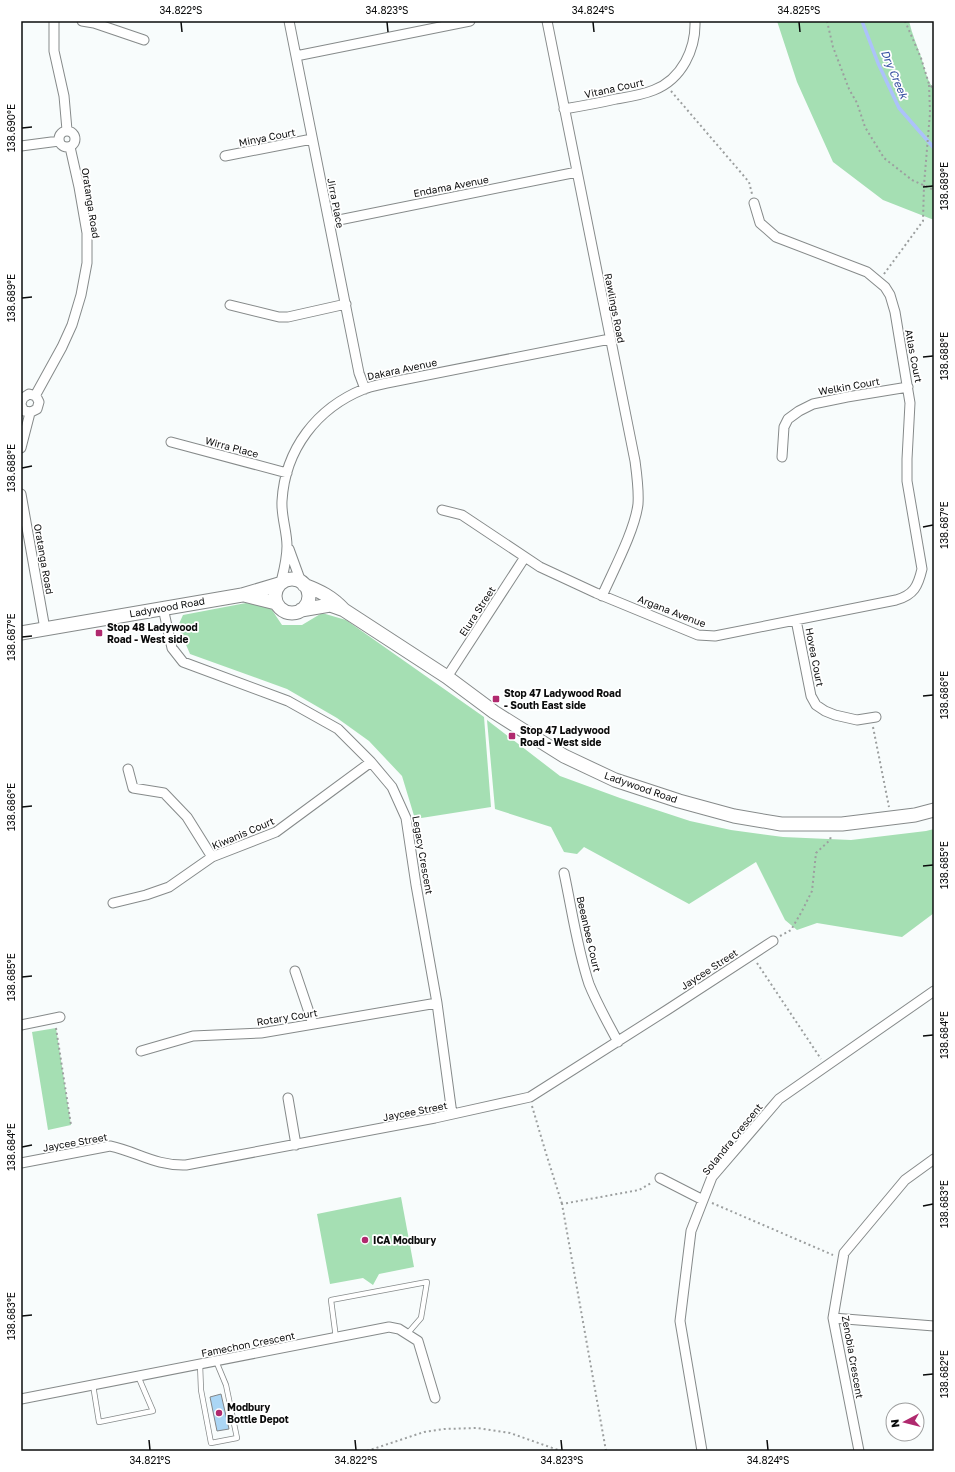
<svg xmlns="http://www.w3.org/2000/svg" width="955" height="1472" font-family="'Golos Text',sans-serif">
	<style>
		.green { fill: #a5dfb3 }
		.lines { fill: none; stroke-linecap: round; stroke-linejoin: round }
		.stream { stroke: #acc2fa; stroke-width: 3.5 }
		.building { fill: #abd6f5; stroke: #838688 }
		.lane-casing { stroke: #868a8a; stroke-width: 6 }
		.street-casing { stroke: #868a8a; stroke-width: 11 }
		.secondary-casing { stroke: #868a8a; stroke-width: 15 }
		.path { stroke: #9c9f9f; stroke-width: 2; stroke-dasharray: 2 3; stroke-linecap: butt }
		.lane { stroke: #fff; stroke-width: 4.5 }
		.street { stroke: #fff; stroke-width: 9 }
		.secondary { stroke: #fff; stroke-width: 13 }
		.ticks { fill: none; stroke: #0b0c0c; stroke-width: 1.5 }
		.poi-dot { fill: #b0296e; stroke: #fff; stroke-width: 1.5 }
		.labels { text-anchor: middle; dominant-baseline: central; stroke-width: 3.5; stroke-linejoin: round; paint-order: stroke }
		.street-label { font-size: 10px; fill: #0b0c0c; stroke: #fff }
		.poi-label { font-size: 10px; font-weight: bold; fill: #0b0c0c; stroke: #fff; text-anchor: start }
		.water-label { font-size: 11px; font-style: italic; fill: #3750a1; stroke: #fff }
		.neatline { fill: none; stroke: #0b0c0c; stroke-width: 1.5 }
		.ticks-label { font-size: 10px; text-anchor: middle; fill: #0b0c0c }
	</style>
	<rect width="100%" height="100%" fill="#f8fcfc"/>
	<!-- green -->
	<path class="green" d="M777,21h132c3,13 8,24 12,36 4,11 5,23 13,32v131l-51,-20 -50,-38 -36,-80z
		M246,603l24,4 12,18h20l20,-12 24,7 138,97 7,90 -76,12 -13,-43 -33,-35 -32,-23 -50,-29 -97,-35 -12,-28 5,-11z
		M487,720l73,56 60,22 70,23 41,9 52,7 68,3 75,-9 8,-2v84l-32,24 -85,-14 -20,7 -12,-10 -29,-58 -67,42 -105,-57 -7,7 -13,-2 -13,-25 -56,-18z
		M56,1028l15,97 -23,5 -16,-98z
		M401,1197l13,70 -35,7 -6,11 -10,-7 -33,6 -13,-70z"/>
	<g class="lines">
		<!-- stream -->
		<path class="stream" d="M862,21l16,42 21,45 35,40"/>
	</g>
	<!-- building -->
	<path class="building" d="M221,1394l8,35 -12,2 -7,-34z"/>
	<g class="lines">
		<defs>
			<path id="lane" d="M336,1338l-5,-38 96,-18 -6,36 -13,15
				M200,1364l1,26 10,53 26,-5 -11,-53 -10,-24
				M93,1385l6,37 54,-11 -15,-35"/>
			<path id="street" d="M54,21v30l10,45 3,34
				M82,21l12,2 50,17
				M289,21l70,352 6,16
				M547,21l88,440c2,15 4,29 3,43 -3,26 -25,67 -36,92
				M296,56l174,-35
				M564,109c18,-3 35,-6 52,-10 12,-2 26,-4 38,-9 28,-11 42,-41 41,-69
				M59 139a8 8 0 1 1 16 0a8 8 0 1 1-16 0Z
				M21,146l38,-5
				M225,156l87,-17
				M329,222l248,-50
				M230,305l49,12h9l58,-13
				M35,396l27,-49 10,-22 9,-30 6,-32v-30l-8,-46 -9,-40
				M21,403l2,-5 6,-4 7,2 3,6 -2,7 -6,3 -7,-1 -3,-6
				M171,442l116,31
				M21,448l9,-35
				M782,457l2,-30 4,-8 11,-8 14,-7 34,-7 61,-10
				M21,494l24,135
				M442,510l20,5 78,52 56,26 102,42 17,1 181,-36c18,-5 22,-14 26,-31l-15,-88v-22l3,-56 -15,-91 -5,-17 -5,-8 -18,-15 -91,-35 -16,-14 -6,-20
				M289,549l12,33
				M281,582c3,-12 6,-23 6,-36 0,-15 -6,-30 -5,-45 3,-52 35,-93 82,-112 11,-4 22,-6 33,-8l213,-42
				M163,608l9,40 11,14 105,39 50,28 33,33 21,25 14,31 10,67 21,118 15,111
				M796,620l15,76 5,9 9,6 10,4 22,5 19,-3
				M447,677l78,-120
				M128,769l5,19 31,5 23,24 25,40
				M564,873c8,37 13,75 25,111 8,20 19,39 29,58
				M113,903l33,-8 23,-8 43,-30 64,-25 95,-70
				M295,971l18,53
				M21,1025l39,-8
				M141,1051l52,-15 68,-3 176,-30
				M288,1098l8,47
				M21,1163l89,-17c28,6 45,20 76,19l249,-47 95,-21 137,-87 106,-69
				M660,1178l43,22
				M833,1318l101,8
				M21,1399l368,-72 10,2 19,12 17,57
				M702,1451l-22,-130 11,-90 21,-54 67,-78 155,-108
				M859,1451l-26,-133 11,-65 61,-73 29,-21"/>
			<path id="secondary" d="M275 596a17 17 0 1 1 34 0a17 17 0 1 1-34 0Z
				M304,585c16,6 28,12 40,25l103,67 47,35 70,44 51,24 64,21 55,15 47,8h61l73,-9 19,-5
				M244,595l32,8
				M301,610l29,-5 14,5
				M21,633l221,-38 37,-11"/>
		</defs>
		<!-- lane casing -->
		<use href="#lane" class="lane-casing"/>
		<!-- street casing -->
		<use href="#street" class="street-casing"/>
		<!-- secondary casing -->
		<use href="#secondary" class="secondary-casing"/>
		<!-- path -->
		<path class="path" d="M827,21l6,26 16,42 8,14 8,24 19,31 28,22 22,10
			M905,21l16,37 8,26 5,5
			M671,91l78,91 3,12
			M884,274l39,-53 1,-36 6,-72 -1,-29
			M873,727l16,80
			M780,936l11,-6 11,-19 10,-20 4,-38 14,-13 1,-4
			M757,963l64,96
			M56,1028l15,97
			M532,1106l13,44 17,54
			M712,1203l121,52
			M367,1451l57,-19 20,-3 33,-1 33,5 51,18
			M606,1451l-44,-247 77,-14 12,-7"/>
		<!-- lane -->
		<use href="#lane" class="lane"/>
		<!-- street -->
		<use href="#street" class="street"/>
		<!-- secondary -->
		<use href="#secondary" class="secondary"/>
	</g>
	<!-- ticks -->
	<path class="ticks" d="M181,22l1,10M387,22l1,10M593,22l1,10M799,22l1,10M22,128l10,-1M923,187l10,-1M22,298l10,-1M923,357l10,-1M22,468l10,-2M923,527l10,-2M22,637l10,-1M923,696l10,-1M22,807l10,-1M923,866l10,-1M22,977l10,-1M923,1036l10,-1M22,1147l10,-2M923,1206l10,-2M22,1316l10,-1M923,1375l10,-1M149,1440l1,10M355,1440l1,10M561,1440l1,10M767,1440l1,10"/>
	<!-- markers -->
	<g class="poi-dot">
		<rect x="95" y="629" width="8" height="8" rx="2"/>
		<rect x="492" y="695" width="8" height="8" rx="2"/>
		<rect x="508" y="732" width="8" height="8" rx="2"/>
		<circle cx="365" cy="1240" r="4"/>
		<circle cx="219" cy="1413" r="4"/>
	</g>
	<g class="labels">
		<!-- street labels -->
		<g class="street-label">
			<text transform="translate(614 88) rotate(-12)">Vitana Court</text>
			<text transform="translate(267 137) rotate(-11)">Minya Court</text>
			<text transform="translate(451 186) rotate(-11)">Endama Avenue</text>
			<text transform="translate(91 203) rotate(81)">Oratanga Road</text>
			<text transform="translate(336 203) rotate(79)">Jirra Place</text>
			<text transform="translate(615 308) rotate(79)">Rawlings Road</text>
			<text transform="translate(914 356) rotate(79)">Atlas Court</text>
			<text transform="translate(402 369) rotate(-12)">Dakara Avenue</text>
			<text transform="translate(849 386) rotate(-10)">Welkin Court</text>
			<text transform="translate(232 447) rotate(15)">Wirra Place</text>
			<text transform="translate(44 559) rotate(80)">Oratanga Road</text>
			<text transform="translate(167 607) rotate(-10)">Ladywood Road</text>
			<text transform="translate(477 611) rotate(-57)">Elura Street</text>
			<text transform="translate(672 611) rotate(21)">Argana Avenue</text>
			<text transform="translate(815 657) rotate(79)">Hovea Court</text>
			<text transform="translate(641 787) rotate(19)">Ladywood Road</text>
			<text transform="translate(243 833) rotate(-23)">Kiwanis Court</text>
			<text transform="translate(423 855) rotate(80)">Legacy Crescent</text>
			<text transform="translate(589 934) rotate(77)">Beeanbee Court</text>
			<text transform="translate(709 969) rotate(-33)">Jaycee Street</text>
			<text transform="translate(287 1017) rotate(-9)">Rotary Court</text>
			<text transform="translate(415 1111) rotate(-11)">Jaycee Street</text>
			<text transform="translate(732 1139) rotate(-51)">Solandra Crescent</text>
			<text transform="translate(75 1142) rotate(-10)">Jaycee Street</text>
			<text transform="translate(248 1344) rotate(-11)">Famechon Crescent</text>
			<text transform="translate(853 1357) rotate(80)">Zenobia Crescent</text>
		</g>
		<!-- poi labels -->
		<g class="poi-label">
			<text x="107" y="627">Stop 48 Ladywood<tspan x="107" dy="12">Road - West side</tspan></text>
			<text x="504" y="693">Stop 47 Ladywood Road<tspan x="504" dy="12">- South East side</tspan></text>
			<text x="520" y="730">Stop 47 Ladywood<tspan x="520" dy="12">Road - West side</tspan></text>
			<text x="373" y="1240">ICA Modbury</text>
			<text x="227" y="1407">Modbury<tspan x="227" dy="12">Bottle Depot</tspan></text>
		</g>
		<!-- water labels -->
		<g class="water-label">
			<text transform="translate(895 74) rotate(67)">Dry Creek</text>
		</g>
	</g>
	<!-- border -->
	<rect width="955" height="1472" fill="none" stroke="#ffffff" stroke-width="44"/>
	<!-- north arrow -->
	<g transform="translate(905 1422) rotate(263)"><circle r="19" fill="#ffffff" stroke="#9d9e9e"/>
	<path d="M0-3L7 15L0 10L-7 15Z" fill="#b0296e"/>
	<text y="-6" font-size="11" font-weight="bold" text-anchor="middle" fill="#0b0c0c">N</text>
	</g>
	<rect x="22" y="22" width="911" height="1428" class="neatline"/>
	<g class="ticks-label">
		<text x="181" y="14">34.822°S</text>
		<text x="387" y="14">34.823°S</text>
		<text x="593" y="14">34.824°S</text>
		<text x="799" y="14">34.825°S</text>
		<text transform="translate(11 128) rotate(-90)" y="4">138.690°E</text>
		<text transform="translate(944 186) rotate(-90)" y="4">138.689°E</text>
		<text transform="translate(11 298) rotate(-90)" y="4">138.689°E</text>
		<text transform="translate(944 356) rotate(-90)" y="4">138.688°E</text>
		<text transform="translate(11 468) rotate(-90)" y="4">138.688°E</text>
		<text transform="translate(944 525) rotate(-90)" y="4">138.687°E</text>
		<text transform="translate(11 637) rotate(-90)" y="4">138.687°E</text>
		<text transform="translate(944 695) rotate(-90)" y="4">138.686°E</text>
		<text transform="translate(11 807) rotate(-90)" y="4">138.686°E</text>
		<text transform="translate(944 865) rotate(-90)" y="4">138.685°E</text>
		<text transform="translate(11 977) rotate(-90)" y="4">138.685°E</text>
		<text transform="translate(944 1035) rotate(-90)" y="4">138.684°E</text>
		<text transform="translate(11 1147) rotate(-90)" y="4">138.684°E</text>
		<text transform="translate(944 1204) rotate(-90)" y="4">138.683°E</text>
		<text transform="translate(11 1316) rotate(-90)" y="4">138.683°E</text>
		<text transform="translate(944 1374) rotate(-90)" y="4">138.682°E</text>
		<text x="150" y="1464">34.821°S</text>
		<text x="356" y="1464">34.822°S</text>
		<text x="562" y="1464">34.823°S</text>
		<text x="768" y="1464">34.824°S</text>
	</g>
</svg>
